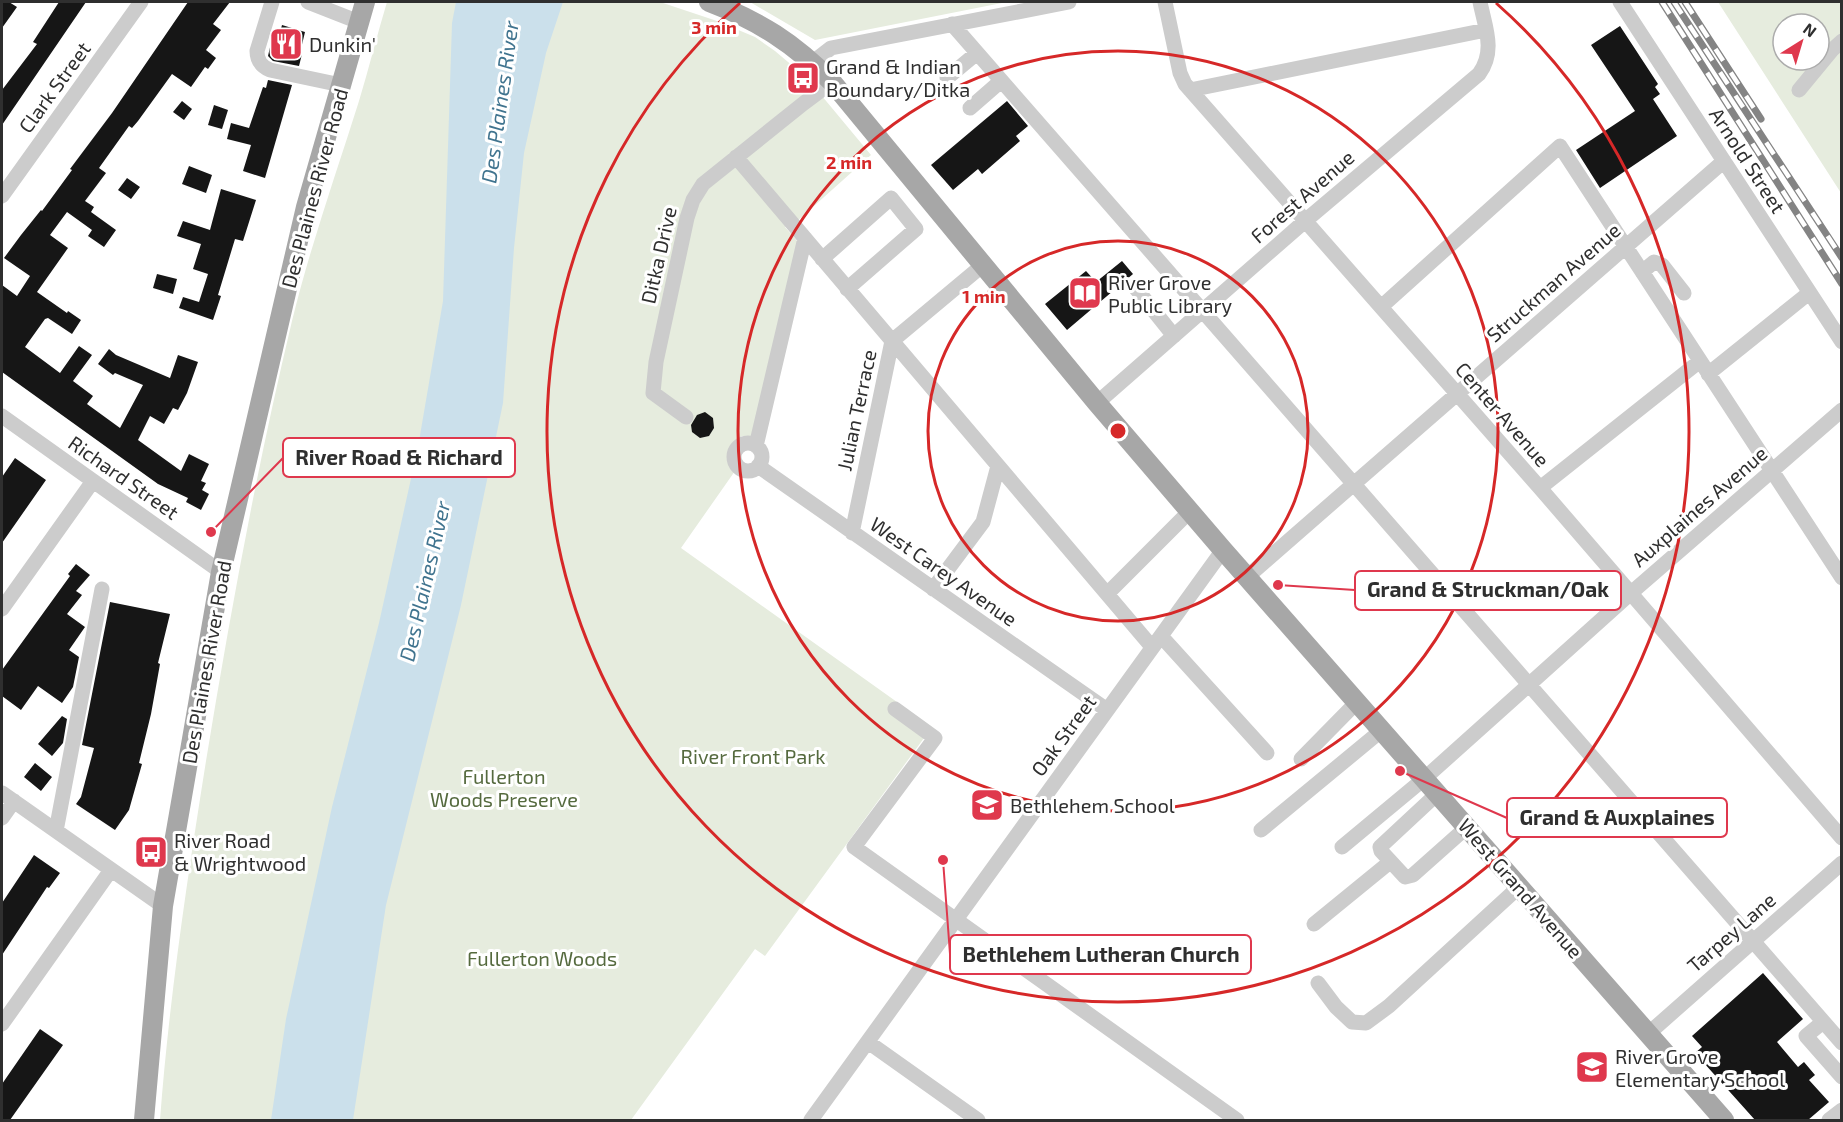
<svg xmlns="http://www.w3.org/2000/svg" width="1843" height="1122" font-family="'Exo 2',sans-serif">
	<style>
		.green { fill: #e6ecde; fill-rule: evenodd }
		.water { fill: #cbe0eb }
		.building { fill: #161616 }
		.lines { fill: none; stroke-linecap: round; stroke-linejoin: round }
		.minor { stroke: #ccc; stroke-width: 15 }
		.major { stroke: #a7a7a7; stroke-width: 20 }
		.rail-casing { stroke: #848484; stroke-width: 7 }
		.rail { stroke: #fff; stroke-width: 4.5; stroke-dasharray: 14; stroke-linecap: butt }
		.ring { fill: none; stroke: #d62828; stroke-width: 3 }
		.labels { text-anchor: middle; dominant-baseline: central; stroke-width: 6; stroke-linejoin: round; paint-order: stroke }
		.poi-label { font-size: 20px; fill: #2f2f2f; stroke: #fff; text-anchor: start }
		.street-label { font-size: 20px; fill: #2f2f2f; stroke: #fff }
		.park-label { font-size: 20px; fill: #556a3e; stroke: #fff }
		.water-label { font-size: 21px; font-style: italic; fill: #40748f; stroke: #fff }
		.centre { fill: #d62828; stroke: #fff; stroke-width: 3 }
		.ring-label { font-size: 18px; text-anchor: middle; font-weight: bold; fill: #d62828; stroke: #fff; stroke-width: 6; stroke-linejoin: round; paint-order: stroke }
		.leader { fill: none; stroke: #df384d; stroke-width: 2 }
		.callout-dot { fill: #df384d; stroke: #fff; stroke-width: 2 }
		.callout { fill: #fff; stroke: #df384d; stroke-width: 2 }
		.callout-label { font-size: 21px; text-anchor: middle; font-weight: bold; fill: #2f2f2f }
	</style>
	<rect width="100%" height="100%" fill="#fff"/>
	<!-- green -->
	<path class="green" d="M387,2h273l57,19 38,16 20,14 32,27 64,77 -76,68 -10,4 13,15 -45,196 -11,-2c-15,8 -20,22 -7,35l-54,77 251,179 -167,229 -10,-7 -124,171h-471c9,-120 27,-239 46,-359 24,-147 51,-294 86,-440 18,-74 44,-147 67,-220 10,-33 18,-66 28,-99z
		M750,2h257l-192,38z
		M1718,2h123v191zM1783,24h36v36h-36z"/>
	<!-- water -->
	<path class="water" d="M456,2h107l-17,51 -22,100 -10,95 -11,155 -42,202 -75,300 -33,215h-82l15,-101 46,-212 47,-184 39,-176 25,-146 9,-278z"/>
	<!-- building -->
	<path class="building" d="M2,2h7l8,5 -15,21z
		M59,2h27l-84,123v-35l35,-46 -4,-2z
		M188,2h42l-17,22 8,6 -15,20 10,8 -8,11 -3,-2 -14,20 -19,-13 -34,47 -6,7 -3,-2 -30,42 7,5 -21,28 9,6 -3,5 25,18 -12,17 -16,-11 4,-6 -25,-18 -17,23 18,13 -31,44 30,21 1,-2 13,9 -9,14 -24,-16 -3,1 -20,28 35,26 19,-27 13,9 -19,26 20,15 -6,8 33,24 23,-43 -28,-12 -2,2 -15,-11 11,-15 7,6 54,23 8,-23 20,7 -11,31 -9,17 -5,-2 -9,16 -14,-8 -12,24 43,31 8,-17 20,10 -8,17 5,2 -4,7 7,4 -8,16 -15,-8 2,-4 -30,-14 -156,-112v-87l15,11 13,-20 -26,-18 17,-23 20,-25 1,1 30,-41 -2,-1 42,-56z
		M282,25l23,7 -5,21 2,1 -3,12 -26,-5 -5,-5 5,-22 6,2z
		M1620,26l38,58 -3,3 5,7 -7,5 24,37 -77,52 -24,-38 59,-39 -44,-66z
		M268,80l24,5 -27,93 -22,-7 8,-26 -24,-6 4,-16 18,5 14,-41 3,1z
		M182,101l10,8 -8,11 -11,-8z
		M1007,101l21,25 -12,10 4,5 -38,33 -4,-5 -25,21 -22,-25z
		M214,105l14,5 -6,19 -14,-4z
		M189,166l23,9 -6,18 -24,-9z
		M127,178l13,9 -9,12 -13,-9z
		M221,189l35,11 -13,41 -8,-2 -17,56 3,1 -8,24 -34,-12 4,-11 16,5 9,-28 -15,-5 8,-25 -24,-8 6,-15 27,9z
		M1122,261l11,13 -66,56 -22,-26 41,-33 10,11z
		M157,274l20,5 -4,15 -20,-6z
		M705,412l8,6 1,10 -5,8 -9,2 -8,-6 -1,-7 6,-10z
		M15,458l31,22 -44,63v-66z
		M76,564l14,11 -14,16 6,4 -15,19 18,13 -16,23 10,7 -6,30 -11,16 -24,-17 -17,24 -19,-14v-26l68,-94 -2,-2z
		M110,602l60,12 -12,49 2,1 -9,50 -12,49 3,1 -13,46 -14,20 -39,-26 5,-7 13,-49 -12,-3z
		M62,716l5,3 -4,24 -11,13 -14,-12z
		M35,763l17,14 -11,14 -17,-14z
		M34,855l26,18 -11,15 -2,-1 -45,68v-52z
		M1763,973l40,46 -26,23 21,25 6,-5 11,13 -6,5 20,22 -21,18h-53l-60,-67 7,-6 -10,-11z
		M40,1029l23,16 -53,75h-8v-36z"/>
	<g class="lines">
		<!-- minor -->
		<path class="minor" d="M272,2l-15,49c0,10 4,15 13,19l71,15
			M308,2l51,20
			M1165,2l15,71 5,11 355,404 302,350
			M1620,2l222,340
			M952,24l890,1019
			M813,62l18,-14 238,-46
			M947,78l30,-25
			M1190,90l296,-60
			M1799,90l33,-40 10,-9
			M970,108l31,-27
			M736,157l416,490
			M2,196l139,-194
			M822,259l69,-61 25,31 -69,60
			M1642,272l12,-10 8,3 22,28
			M1134,286l40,50
			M1381,307l179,-161 282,432
			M1708,374l101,-81
			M1097,403l208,-182 174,-147c17,-23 6,-47 1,-72
			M2,416l219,156
			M686,417l-33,-24 3,-31 31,-144 6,-18 10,-16 101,-81 28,-21
			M734 457a14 14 0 1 1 28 0a14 14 0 1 1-28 0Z
			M756,446l49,-208
			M758,466l349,244
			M1540,488l160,-127
			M852,533l40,-192 91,-76
			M1247,577l477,-416
			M933,589l50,-67 15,-56
			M1107,594l83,-83
			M2,609l91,-128
			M1161,636l106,117
			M895,709l40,29 -81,109 383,273
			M1301,759l56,-57
			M2,793l161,113
			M1438,793l-58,54 1,4 24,26 8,-2 54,-48
			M2,818l12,-17
			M1261,830l121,-100
			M56,831l46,-242
			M1342,847l83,-69 206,-185 211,-183
			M1314,924l76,-62
			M1318,983l18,24 16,15 14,1 23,-17 131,-120
			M1823,1022l-17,14 36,41
			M2,1024l109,-154
			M1649,1033l193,-170
			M868,1042l110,78
			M811,1120l412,-570
			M1829,1120l13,-10"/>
		<!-- major -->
		<path class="major" d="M709,2c50,19 85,41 123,80l265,321 126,147 501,570
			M144,1120l19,-214 58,-334 85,-365 59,-205"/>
		<defs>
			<path id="rail" d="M1662,2l180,282
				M1674,2l168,256
				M1685,2l76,117"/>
		</defs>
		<!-- rail casing -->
		<use href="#rail" class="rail-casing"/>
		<!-- rail -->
		<use href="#rail" class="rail"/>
	</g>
	<!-- distance rings -->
	<g class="ring">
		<circle cx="1118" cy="431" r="190"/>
		<circle cx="1118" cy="431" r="380"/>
		<path d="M1496 3A571 571 0 1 1 740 3"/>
	</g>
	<!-- icons -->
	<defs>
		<symbol id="restaurant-square" viewBox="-11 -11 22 22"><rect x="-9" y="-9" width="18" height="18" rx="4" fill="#df384d" stroke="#fff"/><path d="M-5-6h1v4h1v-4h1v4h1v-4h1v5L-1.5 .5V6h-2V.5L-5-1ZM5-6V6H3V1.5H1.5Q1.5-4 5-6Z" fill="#fff"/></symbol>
		<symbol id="bus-square" viewBox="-11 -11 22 22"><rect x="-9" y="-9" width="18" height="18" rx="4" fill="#df384d" stroke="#fff"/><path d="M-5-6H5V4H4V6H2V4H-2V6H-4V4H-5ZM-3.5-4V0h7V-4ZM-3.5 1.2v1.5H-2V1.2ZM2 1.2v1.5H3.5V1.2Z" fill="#fff"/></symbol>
		<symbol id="library-square" viewBox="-11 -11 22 22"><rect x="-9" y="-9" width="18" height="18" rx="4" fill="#df384d" stroke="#fff"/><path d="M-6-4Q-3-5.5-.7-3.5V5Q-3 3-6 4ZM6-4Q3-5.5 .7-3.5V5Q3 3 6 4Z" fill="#fff"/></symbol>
		<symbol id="school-square" viewBox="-11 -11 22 22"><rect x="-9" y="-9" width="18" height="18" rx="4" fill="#df384d" stroke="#fff"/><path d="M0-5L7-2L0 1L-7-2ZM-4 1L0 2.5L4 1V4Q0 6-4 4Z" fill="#fff"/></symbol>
	</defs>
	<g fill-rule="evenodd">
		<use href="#restaurant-square" x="267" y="25" width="38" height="38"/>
		<use href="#bus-square" x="784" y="59" width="38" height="38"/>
		<use href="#library-square" x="1066" y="274" width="38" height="38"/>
		<use href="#school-square" x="968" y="786" width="38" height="38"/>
		<use href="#bus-square" x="132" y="833" width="38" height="38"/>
		<use href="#school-square" x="1573" y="1048" width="38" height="38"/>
	</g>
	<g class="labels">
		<!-- poi labels -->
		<g class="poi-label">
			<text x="309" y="44">Dunkin'</text>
			<text x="826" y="66">Grand &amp; Indian<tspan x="826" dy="23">Boundary/Ditka</tspan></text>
			<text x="1108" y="282">River Grove<tspan x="1108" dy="23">Public Library</tspan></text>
			<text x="1010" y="805">Bethlehem School</text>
			<text x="174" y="840">River Road<tspan x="174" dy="23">&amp; Wrightwood</tspan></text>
			<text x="1615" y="1056">River Grove<tspan x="1615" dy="23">Elementary School</tspan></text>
		</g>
		<!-- street labels -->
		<g class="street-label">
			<text transform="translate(54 87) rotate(-54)">Clark Street</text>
			<text transform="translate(1748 160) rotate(57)">Arnold Street</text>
			<text transform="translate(314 188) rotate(-75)">Des Plaines River Road</text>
			<text transform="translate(1302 196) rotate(-41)">Forest Avenue</text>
			<text transform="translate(658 255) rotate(-77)">Ditka Drive</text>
			<text transform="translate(1553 282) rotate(-41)">Struckman Avenue</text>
			<text transform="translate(856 410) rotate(-78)">Julian Terrace</text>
			<text transform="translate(1503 414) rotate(49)">Center Avenue</text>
			<text transform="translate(124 477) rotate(35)">Richard Street</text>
			<text transform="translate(1699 506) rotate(-41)">Auxplaines Avenue</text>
			<text transform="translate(944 571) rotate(35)">West Carey Avenue</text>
			<text transform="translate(206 662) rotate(-80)">Des Plaines River Road</text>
			<text transform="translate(1063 735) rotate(-54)">Oak Street</text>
			<text transform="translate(1521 888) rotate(49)">West Grand Avenue</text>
			<text transform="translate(1731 932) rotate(-41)">Tarpey Lane</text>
		</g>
		<!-- park labels -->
		<g class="park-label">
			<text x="753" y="756">River Front Park</text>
			<text x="504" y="776">Fullerton<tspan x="504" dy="23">Woods Preserve</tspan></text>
			<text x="542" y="958">Fullerton Woods</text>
		</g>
		<!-- water labels -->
		<g class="water-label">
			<text transform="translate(499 102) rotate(-82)">Des Plaines River</text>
			<text transform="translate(424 581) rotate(-77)">Des Plaines River</text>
		</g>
	</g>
	<circle cx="1118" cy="431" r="9" class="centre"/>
	<g class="ring-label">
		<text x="714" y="34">3 min</text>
		<text x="849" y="169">2 min</text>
		<text x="984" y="303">1 min</text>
	</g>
	<!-- callouts -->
	<path class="leader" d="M211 532L283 458M1278 585L1355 590M1400 771L1507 818M943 860L950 954"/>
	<g class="callout-dot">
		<circle cx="211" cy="532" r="6"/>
		<circle cx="1278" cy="585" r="6"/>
		<circle cx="1400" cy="771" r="6"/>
		<circle cx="943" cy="860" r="6"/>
	</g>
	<g class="callout">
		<rect x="283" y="438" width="232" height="39" rx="6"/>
		<rect x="1355" y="571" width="266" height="39" rx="6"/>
		<rect x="1507" y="798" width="220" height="39" rx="6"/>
		<rect x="950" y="935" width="301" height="39" rx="6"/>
	</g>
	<g class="callout-label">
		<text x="399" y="465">River Road &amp; Richard</text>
		<text x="1488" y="597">Grand &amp; Struckman/Oak</text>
		<text x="1617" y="825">Grand &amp; Auxplaines</text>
		<text x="1101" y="962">Bethlehem Lutheran Church</text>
	</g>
	<!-- border -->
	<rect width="1843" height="1122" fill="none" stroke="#2f2f2f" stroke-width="6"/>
	<!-- north arrow -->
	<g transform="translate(1801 42) rotate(37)"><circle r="28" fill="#ffffff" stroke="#acacac" stroke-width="1.5"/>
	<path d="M0-4.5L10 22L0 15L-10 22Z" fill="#df384d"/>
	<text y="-9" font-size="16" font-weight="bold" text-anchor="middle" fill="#2f2f2f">N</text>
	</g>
</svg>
